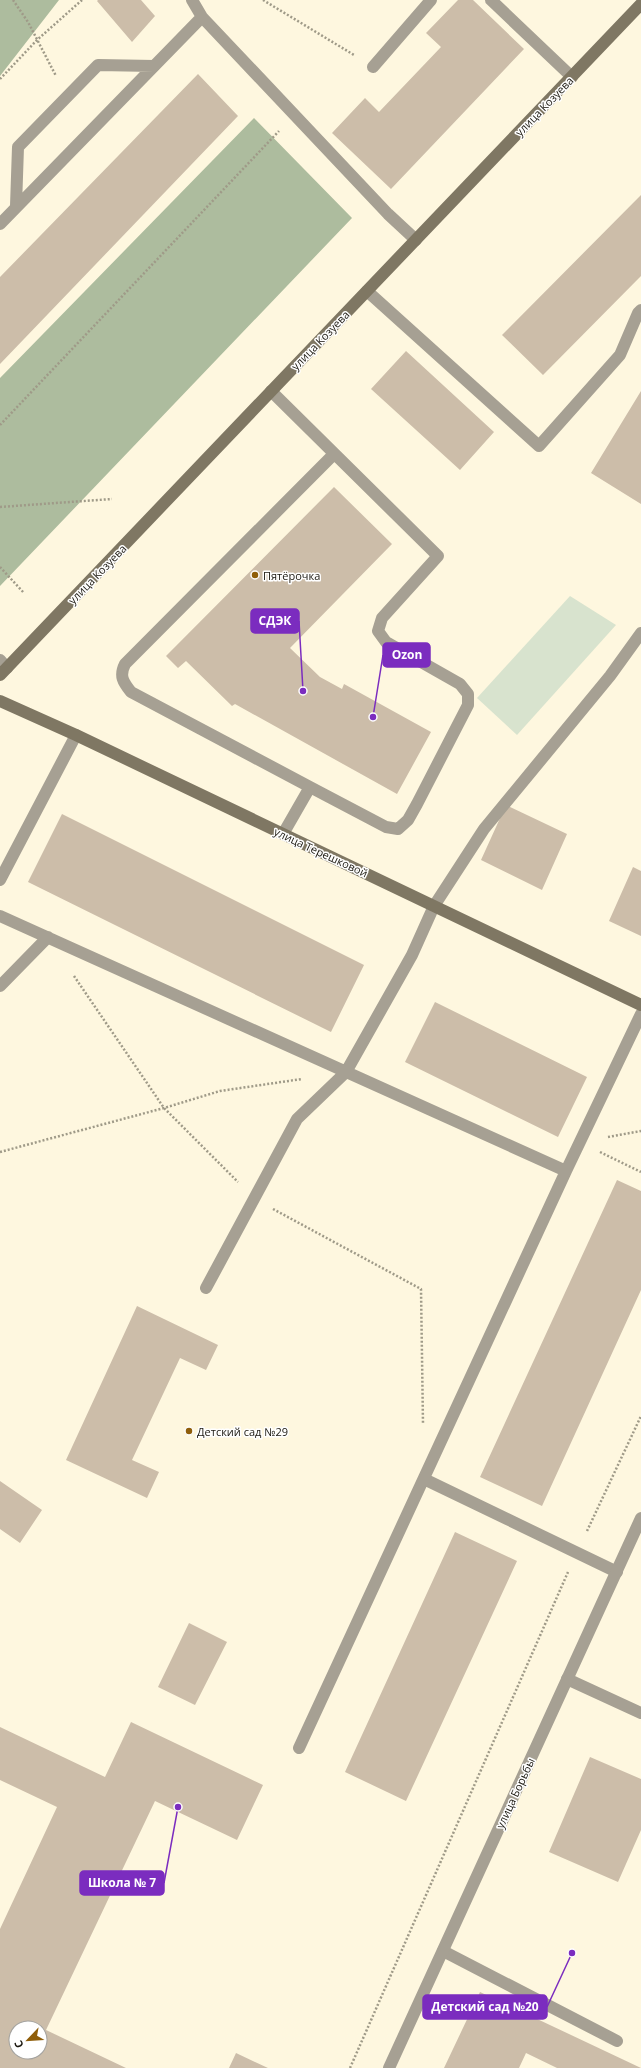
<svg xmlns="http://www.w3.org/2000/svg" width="641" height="2068" font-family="'Open Sans',sans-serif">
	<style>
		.green { fill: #d8e3ce }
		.forest { fill: #adbc9e }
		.building { fill: #ccbda9; fill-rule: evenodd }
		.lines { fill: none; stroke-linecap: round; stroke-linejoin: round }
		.path { stroke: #9f9a88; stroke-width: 2.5; stroke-dasharray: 2 2; stroke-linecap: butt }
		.lane { stroke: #a6a093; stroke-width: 12 }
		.street { stroke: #a6a093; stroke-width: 12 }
		.secondary { stroke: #7f7763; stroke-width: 12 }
		.poi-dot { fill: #8f5e0a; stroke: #fff; stroke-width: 1.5 }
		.labels { text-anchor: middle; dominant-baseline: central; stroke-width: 3; stroke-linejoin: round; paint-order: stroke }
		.street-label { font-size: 11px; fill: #1a170f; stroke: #fff }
		.poi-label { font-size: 11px; fill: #1a170f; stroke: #fff; text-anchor: start }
		.leader { fill: none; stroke: #7b2cbf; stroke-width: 1.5 }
		.callout-dot { fill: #7b2cbf; stroke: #fff; stroke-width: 1.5 }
		.callout { fill: #7b2cbf; stroke: #7b2cbf; stroke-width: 1.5 }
		.callout-label { font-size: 12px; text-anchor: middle; font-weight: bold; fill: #fff }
	</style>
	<rect width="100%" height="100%" fill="#fef7df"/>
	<!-- green -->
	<path class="green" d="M570,596l46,29 -99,110 -40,-37z"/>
	<!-- forest -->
	<path class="forest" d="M0,0h59l-59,76z
		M254,118l98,100 -352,368v-208z"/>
	<!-- building -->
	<path class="building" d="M98,0h43l14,16 -23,26 -35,-41z
		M458,0h15l51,49 -133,140 -59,-56 33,-35 14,14 62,-65 -15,-14z
		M198,74l40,42 -238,248v-87z
		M641,195v81l-98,99 -41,-40z
		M406,351l88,81 -34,38 -89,-81z
		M641,391v113l-50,-31z
		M334,487l58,57 -102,104 30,29 22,12 2,-5 87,48 -34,62 -162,-90 -3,2 -46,-45 -8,7 -12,-12z
		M506,805l61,29 -25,56 -61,-30z
		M62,814l302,151 -33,67 -303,-150z
		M633,867l8,4v65l-32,-15z
		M435,1002l152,75 -29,60 -153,-75z
		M617,1180l24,11v99l-99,216 -62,-29z
		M137,1306l81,39 -12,25 -26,-12 -48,102 27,12 -12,26 -81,-38z
		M0,1481l42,29 -22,33 -20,-14z
		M455,1532l62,29 -111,240 -61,-29z
		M189,1623l38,19 -32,63 -37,-18z
		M131,1722l132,63 -26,55 -82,-39 -109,229 80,38h-126v-139l57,-122 -57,-27v-53l105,50zM16,2028h24v24h-24z
		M590,1757l51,22v51l-23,52 -69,-30z
		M480,1992l161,76h-84l-31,-15 -7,15h-75z
		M236,2053l32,15h-39z"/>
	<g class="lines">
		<!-- path -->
		<path class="path" d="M13,0l15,22 28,54
			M263,0l91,55
			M0,79l37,-39 45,-40
			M0,425l279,-294
			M0,507l112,-8
			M0,567l24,26
			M74,976l90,132 74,74
			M608,1137l33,-6
			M0,1152l164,-44 56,-17 82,-12
			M600,1152l41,20
			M273,1209l148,80 2,135
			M587,1531l54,-115
			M350,2068l218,-496"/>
		<!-- lane -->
		<path class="lane" d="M192,0l10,17
			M491,0l81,77
			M373,67l58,-67
			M16,206l2,-59 80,-82 56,1
			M0,224l202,-207 186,197 28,26
			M367,291l172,155 81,-91 18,-42 3,-3
			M271,391l167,165 -56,62 -4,13 8,11 74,42 8,10v11l-51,99 -9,16 -10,9 -12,-2 -76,-40 -27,47
			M310,787l-179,-95c-8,-10 -12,-16 -6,-28l209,-210
			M0,880l76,-145
			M0,916l566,255 75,-157
			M0,986l48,-49
			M206,1288l91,-169 49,-47 66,-117 22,-49 50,-77 126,-153 31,-43
			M424,1479l193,93
			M567,1679l74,34
			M299,1748l267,-577
			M443,1951l174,90"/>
		<!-- street -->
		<path class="street" d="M0,660l7,8
			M389,2068l252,-550"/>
		<!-- secondary -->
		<path class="secondary" d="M0,675l641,-671
			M0,701l76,34 565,270"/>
	</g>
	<!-- markers -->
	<g class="poi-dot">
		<circle cx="255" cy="575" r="4"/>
		<circle cx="189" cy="1431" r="4"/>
	</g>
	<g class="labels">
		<!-- street labels -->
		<g class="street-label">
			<text transform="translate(544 106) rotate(-46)">улица Козуева</text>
			<text transform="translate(320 340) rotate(-46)">улица Козуева</text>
			<text transform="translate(97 574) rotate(-46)">улица Козуева</text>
			<text transform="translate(321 852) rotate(25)">улица Терешковой</text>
			<text transform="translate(515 1793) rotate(-65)">улица Борьбы</text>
		</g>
		<!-- poi labels -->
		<g class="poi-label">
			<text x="263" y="575">Пятёрочка</text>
			<text x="197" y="1431">Детский сад №29</text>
		</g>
	</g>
	<!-- callouts -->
	<path class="leader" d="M303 691L299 621M373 717L383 655M178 1807L164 1883M572 1953L547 2007"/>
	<g class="callout-dot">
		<circle cx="303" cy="691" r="4"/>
		<circle cx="373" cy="717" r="4"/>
		<circle cx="178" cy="1807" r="4"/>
		<circle cx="572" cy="1953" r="4"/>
	</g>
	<g class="callout">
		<rect x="251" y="609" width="48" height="24" rx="4"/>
		<rect x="383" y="643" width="47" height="24" rx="4"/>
		<rect x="80" y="1871" width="84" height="24" rx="4"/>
		<rect x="423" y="1995" width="124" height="24" rx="4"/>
	</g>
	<g class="callout-label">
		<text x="275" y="625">СДЭК</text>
		<text x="407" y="659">Ozon</text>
		<text x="122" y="1887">Школа № 7</text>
		<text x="485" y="2011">Детский сад №20</text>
	</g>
	<!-- north arrow -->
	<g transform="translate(28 2040) rotate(245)"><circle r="19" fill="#ffffff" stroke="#a3a29f"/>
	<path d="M0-3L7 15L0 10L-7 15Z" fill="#8f5e0a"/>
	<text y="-6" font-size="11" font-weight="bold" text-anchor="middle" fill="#1a170f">С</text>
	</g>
</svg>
